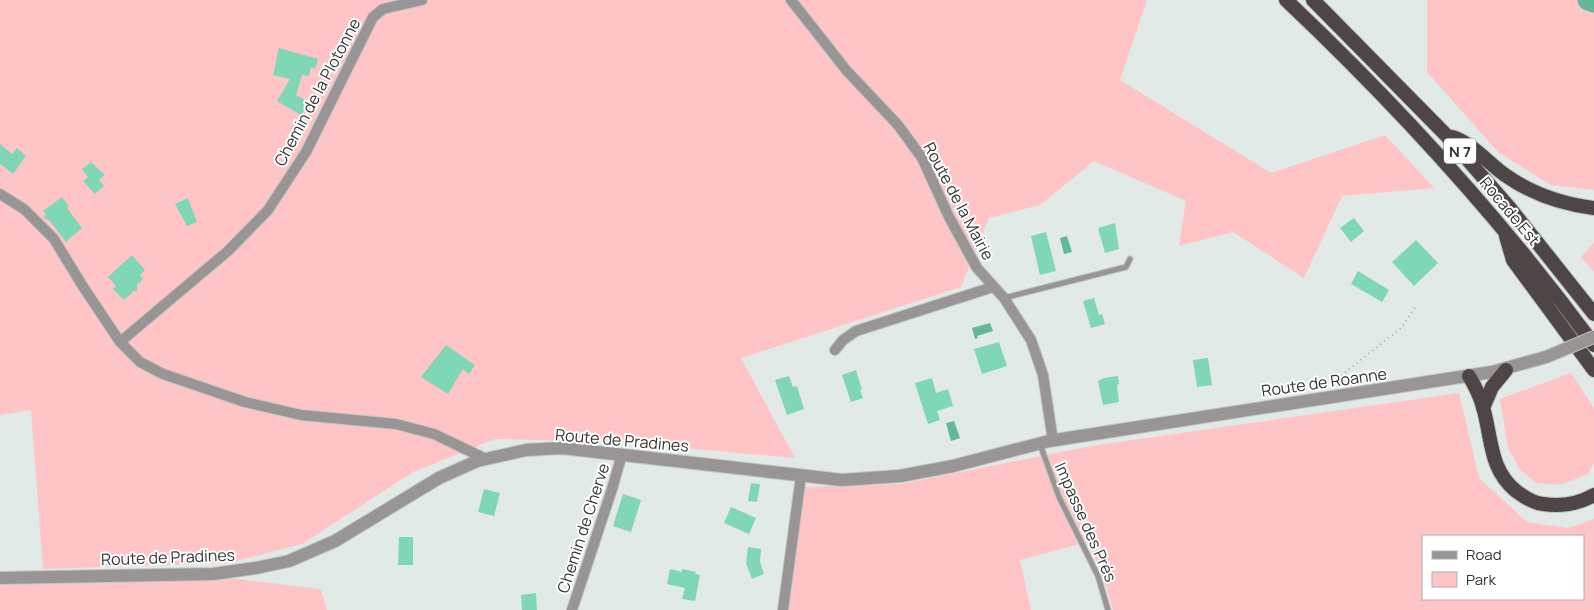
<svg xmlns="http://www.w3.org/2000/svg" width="1594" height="610" font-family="Manrope,sans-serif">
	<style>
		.green { fill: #ffc5c6; fill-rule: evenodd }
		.water { fill: #61b998 }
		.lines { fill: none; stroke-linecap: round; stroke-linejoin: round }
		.river { stroke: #61b998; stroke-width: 21 }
		.building { fill: #80d7b5 }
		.service-casing { stroke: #bec6c2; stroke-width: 7 }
		.minor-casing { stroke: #bec6c2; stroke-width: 12 }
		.tertiary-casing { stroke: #bec6c2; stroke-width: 14 }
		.trunk-casing { stroke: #bec6c2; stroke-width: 16 }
		.path { stroke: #a6adaa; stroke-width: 2; stroke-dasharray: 1 4; stroke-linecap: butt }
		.service { stroke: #999595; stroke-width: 5 }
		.minor { stroke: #999595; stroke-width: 10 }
		.tertiary { stroke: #999595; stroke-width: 12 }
		.trunk { stroke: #4e4646; stroke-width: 14 }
		.tertiary-bridge-casing { stroke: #bec6c2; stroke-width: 14; stroke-linecap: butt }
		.tertiary-bridge { stroke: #999595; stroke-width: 12 }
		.labels { text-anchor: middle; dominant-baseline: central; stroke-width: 4; stroke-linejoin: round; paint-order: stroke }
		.shield { fill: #fff; stroke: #6f7170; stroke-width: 1 }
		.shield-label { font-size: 15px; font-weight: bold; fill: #313432 }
		.street-label { font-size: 16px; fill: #313432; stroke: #fff }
	</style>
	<rect width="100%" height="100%" fill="#e1eae6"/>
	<!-- green -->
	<path class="green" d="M0,0h1147l-27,80 151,93 114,-38 49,53 -92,8 -38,82 -71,-46 -54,14 7,-45 -92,-40 -54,44 -51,13 -28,69 -220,71 54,100 -177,-16 -123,-3 -82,33 -111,72 -73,19 -186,6 -12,-159 -31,5z
		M1427,0h167v190l-43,-5 -52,-32 -72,-81z
		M1594,243v29l-13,-15z
		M1571,373l23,35v55l-6,11 -28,11 -23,-2 -17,-13 -12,-22 -8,-49z
		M1459,393l20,85 48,44 41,6 26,-9v91h-481l-11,-37 -15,-31 -67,18 11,50h-242l15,-123 97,-3 190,-38zM1423,536h160v63h-160z
		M236,579l85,10 6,21h-327v-25z"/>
	<!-- water -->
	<path class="water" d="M1067,236l5,16 -8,2 -4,-16z
		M990,323l3,8 -16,5 1,2 -3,1 -3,-11z
		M954,421l6,17 -9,3 -5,-18z"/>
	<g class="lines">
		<!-- river -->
		<path class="river" d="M1588,0l6,2"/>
	</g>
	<!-- building -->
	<path class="building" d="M279,48l39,11 -3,10 -4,-2 -2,9 -7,-1 -6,20 13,7 -8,13 -24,-14 13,-22 -17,-4z
		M0,144l12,10 5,-6 9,8 -13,18 -13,-10z
		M91,162l14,13 -6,5 5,6 -9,8 -12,-13 5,-4 -6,-8z
		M62,197l7,9 -2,2 15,20 -16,14 -16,-21 -7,-3 3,-3 -3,-4z
		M188,198l9,24 -10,4 -12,-22z
		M1354,218l10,13 -13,11 -11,-14z
		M1115,223l4,26 -14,4 -7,-25z
		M1046,232l10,39 -16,4 -9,-39z
		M1416,240l22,23 -24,23 -22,-24z
		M132,255l13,15 -5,5 3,4 -6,6v6h-3l-10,9 -11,-11 3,-3 -8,-9z
		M1358,271l31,19 -7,12 -31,-18z
		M1094,298l5,17 3,-1 3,10 -14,4 -8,-27z
		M999,342l8,24 -25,8 -8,-25z
		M446,345l29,20 -6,9 -6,-5 -15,25 -27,-17z
		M1208,358l4,27 -15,2 -4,-27z
		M856,370l6,20h-2l3,8 -12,4 -9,-27z
		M789,376l4,11 4,-1 7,23 -17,6 -12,-35z
		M1118,376l1,8 -2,1 2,17 -16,3 -5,-24 6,-3z
		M932,378l4,15 12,-4 5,17 -16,5 3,9 -12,4 -13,-41z
		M751,483l9,1 -3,18 -9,-1z
		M484,489l16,4 -6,23 -16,-4z
		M623,494l18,6 -10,32 -18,-6z
		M731,507l25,11 -7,16 -25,-11z
		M399,537h14v28h-15z
		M748,547l13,2 -1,13 4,12 -12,5 -6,-16z
		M670,569l12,3v-3l14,3 -1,2 5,1 -5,26 -13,-2 3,-11 -18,-4z
		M536,593l1,17h-15l-1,-15z"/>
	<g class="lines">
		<defs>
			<path id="service" d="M1004,298l122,-31 4,-8
				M1040,444l19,53 39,79 10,34"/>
			<path id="minor" d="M791,0l56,71 51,54 24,33 27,59 28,51 27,30 27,42 12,35 10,66
				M0,194l24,15 30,30 28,46 38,57 20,20 23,12 82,28 56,13 95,9 38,10 52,25
				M120,342l108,-91 40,-41 38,-58 67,-135 10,-8 39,-9
				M835,350l8,-10 13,-9 137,-44
				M572,610l40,-121 10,-35
				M783,610l18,-134"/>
			<path id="tertiary" d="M0,578l213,-4 43,-6 33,-7 46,-20 104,-63 38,-17 49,-11 36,-2 280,32 58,-4 53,-10 96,-25 443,-69 54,-15"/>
			<path id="trunk" d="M1286,0c112,106 217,221 308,345
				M1313,0l133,135 63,72 85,107
				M1452,137c20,6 36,26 53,38 27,19 57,29 89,33
				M1506,236l7,24 81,110
				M1469,376c6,10 11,20 14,31 9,31 6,62 33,84 8,6 17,12 27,13 19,3 35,0 51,-9
				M1483,408l9,-21 14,-17"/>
		</defs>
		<!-- service casing -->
		<use href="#service" class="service-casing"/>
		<!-- minor casing -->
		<use href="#minor" class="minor-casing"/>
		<!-- tertiary casing -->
		<use href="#tertiary" class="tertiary-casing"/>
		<!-- trunk casing -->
		<use href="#trunk" class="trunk-casing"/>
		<!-- path -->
		<path class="path" d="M1339,384l-1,-6 63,-50 15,-22"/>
		<!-- service -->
		<use href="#service" class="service"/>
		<!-- minor -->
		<use href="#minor" class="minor"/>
		<!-- tertiary -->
		<use href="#tertiary" class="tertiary"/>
		<!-- trunk -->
		<use href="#trunk" class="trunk"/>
		<defs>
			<path id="tertiary-bridge" d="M1546,357l48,-20"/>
		</defs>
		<!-- tertiary-bridge casing -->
		<use href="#tertiary-bridge" class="tertiary-bridge-casing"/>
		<!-- tertiary-bridge -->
		<use href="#tertiary-bridge" class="tertiary-bridge"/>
	</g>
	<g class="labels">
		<!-- shield labels -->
		<rect class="shield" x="1444" y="138.5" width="32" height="25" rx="4"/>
		<g class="shield-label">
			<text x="1460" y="151">N 7</text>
		</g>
		<!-- street labels -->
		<g class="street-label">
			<text transform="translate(317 92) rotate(-62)">Chemin de la Plotonne</text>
			<text transform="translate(959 201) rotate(62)">Route de la Mairie</text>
			<text transform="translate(1510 211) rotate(50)">Rocade Est</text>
			<text transform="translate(1324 382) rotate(-8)">Route de Roanne</text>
			<text transform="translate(622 440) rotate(5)">Route de Pradines</text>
			<text transform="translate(1086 522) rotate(66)">Impasse des Prés</text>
			<text transform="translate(583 528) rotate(-72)">Chemin de Cherve</text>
			<text transform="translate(168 557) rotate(-2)">Route de Pradines</text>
		</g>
	</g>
	<!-- legend -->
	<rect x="1422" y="535" width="162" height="65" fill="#ffffff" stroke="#adaead"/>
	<rect x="1432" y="551" width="25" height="8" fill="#999595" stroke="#adaead"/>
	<text x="1466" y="560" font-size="15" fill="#313432">Road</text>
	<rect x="1432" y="572" width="25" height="15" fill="#ffc5c6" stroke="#adaead"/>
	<text x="1466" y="585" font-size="15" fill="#313432">Park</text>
</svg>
